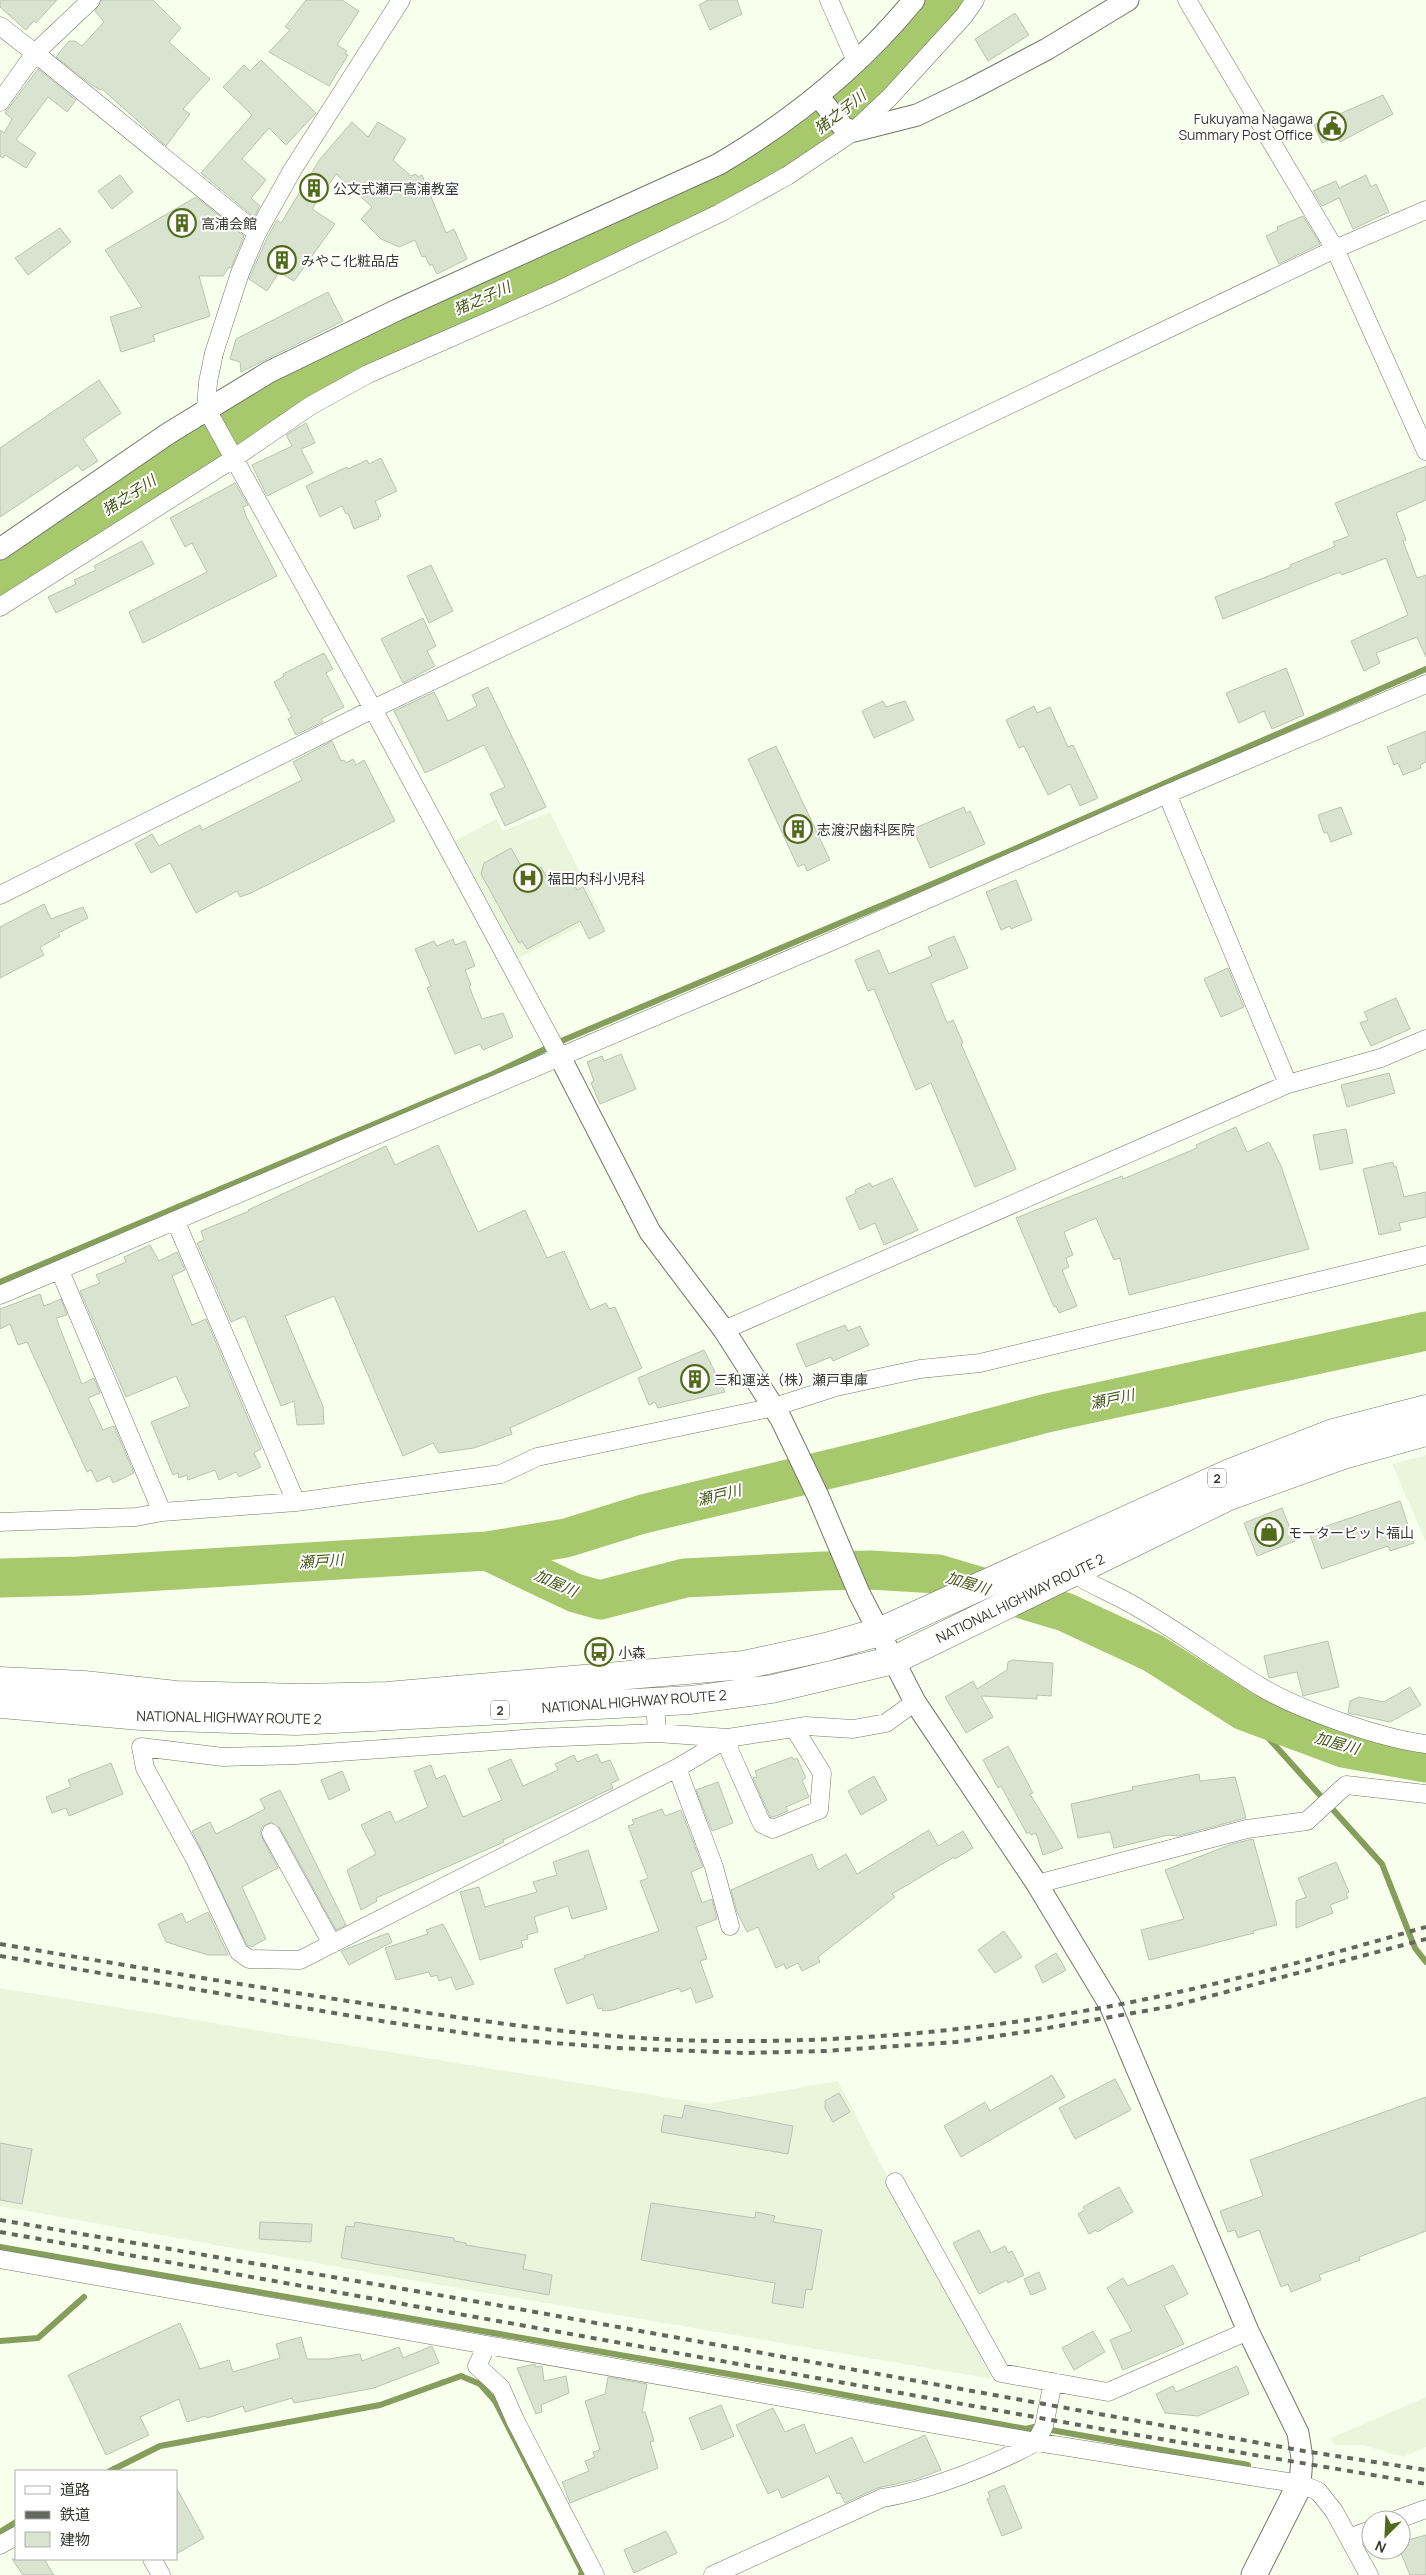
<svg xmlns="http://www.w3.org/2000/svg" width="1426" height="2575" font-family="Manrope,'Noto Sans JP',sans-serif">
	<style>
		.built { fill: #ebf5db }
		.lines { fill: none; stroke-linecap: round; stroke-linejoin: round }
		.stream { stroke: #869d5b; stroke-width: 6 }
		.river { stroke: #a8c86d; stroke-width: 39 }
		.building { fill: #dae2d0; stroke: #bbc2b1 }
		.minor-casing { stroke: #727969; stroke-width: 19 }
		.tertiary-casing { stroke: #727969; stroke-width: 23 }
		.secondary-casing { stroke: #727969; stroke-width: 27 }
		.trunk-casing { stroke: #727969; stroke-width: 29 }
		.minor { stroke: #fff; stroke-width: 18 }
		.tertiary { stroke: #fff; stroke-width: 21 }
		.secondary { stroke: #fff; stroke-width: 25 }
		.trunk { stroke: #fff; stroke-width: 28 }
		.rail { stroke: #63675d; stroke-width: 4; stroke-dasharray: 6 6; stroke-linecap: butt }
		.labels { text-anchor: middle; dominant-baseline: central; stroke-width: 4; stroke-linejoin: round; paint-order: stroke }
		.shield { fill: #fff; stroke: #72746f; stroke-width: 1 }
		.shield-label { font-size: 12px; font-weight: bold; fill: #353831 }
		.poi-label { font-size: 14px; fill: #353831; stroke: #fff; text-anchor: start }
		.street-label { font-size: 14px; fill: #353831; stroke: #fff }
		.water-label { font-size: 15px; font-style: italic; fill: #435716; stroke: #fff }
	</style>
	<rect width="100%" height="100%" fill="#f8ffed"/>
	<!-- built -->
	<path class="built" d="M550,812l51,103 -84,44 -64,-117 43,-23 7,12z
		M1426,1455v87l-34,-78z
		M0,1988l707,116 131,-23 154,298 -604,-103 -388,-70z
		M1426,2397v50l-23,10 -41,-12h-28l-3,-7z"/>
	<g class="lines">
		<!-- stream -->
		<path class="stream" d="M0,1282l493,-208 73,-35 437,-185 423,-185
			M1244,1711l138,153 33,84 11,14
			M0,2247l792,138 234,44 8,-2 214,38
			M0,2341l38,-3 46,-41
			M110,2471l50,-25 220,-41 81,-29 19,8 15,17 87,170 -1,4
			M0,2532l16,-10"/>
		<!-- river -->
		<path class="river" d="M0,580l253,-166 90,-53 361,-164 96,-54 88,-69 56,-74
			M487,1551l88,42 25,7 85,-22 139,-7 46,-1 68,4 127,38 88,41 91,58 99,37 83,15
			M0,1578l79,-2 408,-25 79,-13 77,-24 241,-58 163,-43 379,-82"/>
	</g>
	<!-- building -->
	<path class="building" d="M0,0h57l-21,23 -2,-2 -8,9 -26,-23z
		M101,0h52l28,28 -12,14 41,37 -27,30 7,5 -24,32 -64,-57 -2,1 -11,-7 -33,-26 13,-16h6l7,5 22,-24 -9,-11z
		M306,0h36l17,11 -22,34 10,6 -2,3 3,1 -19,31 -60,-34 21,-22 -5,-3z
		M708,0h29l5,14 -32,16 -11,-25z
		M1015,13l14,22 -41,26 -13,-22z
		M261,60l55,53 -30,32 -17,-17 -27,31 24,21 -15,18 9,8 -6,11 -53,-44 51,-58 -29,-28 21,-22 6,6z
		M38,69l38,31 -9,12 -19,-15 -32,43 20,13 -10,15 -21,-13 -2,3 -3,-2v-26l4,3 8,-14 -7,-6z
		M1383,95l10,19 -53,28 -3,-6 -15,7 -8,-18z
		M352,122l16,15 10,-15 28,17 -13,21 18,16 5,-2 2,3 4,-2 24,58 8,-4 13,30 -30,15 -5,-10 -2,2 -5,-10 -3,1 -7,-17 -16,7 -18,-8 -20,-20 11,-12 -36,-33 -24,35 23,15 -41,57 -15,-9 -12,19 -18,-12 18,-41 10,-18 4,3 39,-64z
		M120,175l13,17 -21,17 -14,-18z
		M1366,175l5,12 5,-3 13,28 -36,17 -14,-31 -17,8 -9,-15 23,-10 3,7z
		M196,197l48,39 -13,32 -2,-1 -6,9h-24l11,40 -57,19 2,6 -34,11 -11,-35 32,-10 -37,-57z
		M1303,216l17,28 -41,20 -13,-28 12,-6 -1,-3z
		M60,228l11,14 -43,33 -13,-17z
		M328,292l15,29 -102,51 -1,-10 -10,-3 6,-20z
		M99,380l22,33 -38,26 15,22 -16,10 -4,-6 -78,52v-69z
		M306,423l9,20 -14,6 12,24 -46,23 -15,-31 40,-19 -6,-11z
		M381,458l16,33 -22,10 6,15 -3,1 1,2 -25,10 -6,-16 -2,1 -4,-8 -22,11 -14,-31 41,-19 1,2 19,-9 2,4z
		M1426,466v34l-30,13 10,27 -3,1 14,37 9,-3v82l-9,-20 -41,16 4,10 -16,8 -13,-30 57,-26 -22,-57 -44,17 -2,-3 -117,47 -8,-22 76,-30 -1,-2 41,-17 4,-2 -2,-4 16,-6 -14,-33z
		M235,483l13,22 -5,2 3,9 31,60 -134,67 -14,-31 78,-40 -15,-29 -7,4 -15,-29z
		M142,541l12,23 -98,49 -8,-16 28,-13 -2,-4 22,-10 -2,-4z
		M431,565l22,46 -24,12 -22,-47z
		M423,618l13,28 -9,5 8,15 -32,17 -22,-44z
		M324,653l9,16 -7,4 18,34 -23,12 2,3 -27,13 -8,-16 4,-2 -18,-35 10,-6 -1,-2z
		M1286,668l18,47 -32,14 -8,-18 -25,12 -13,-30z
		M488,687l58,120 -41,19 -15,-32 15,-7 -21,-42 -59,28 -31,-62 40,-19 14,29 29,-15 -5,-11z
		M883,701l3,6 19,-6 9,19 -40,18 -12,-27z
		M1034,706l3,7 13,-6 18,40 5,-2 25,53 -18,8 -10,-22 -22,11 -24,-49 -5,2 -13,-28z
		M1426,731v31l-6,3 1,3 -18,7 -5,-12 -4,2 -7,-18z
		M332,741l9,20 3,-1 2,3 7,-4 3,6 8,-5 31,61 -144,72 -11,4 -3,-6 -41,22 -26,-50 -19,10 -16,-29 17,-10 7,12 41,-21 2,5 100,-50 -9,-18z
		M776,746l54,114 -23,11 -3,-7 -6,3 -50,-108z
		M964,807l2,6 4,-2 15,33 -55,24 -17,-39z
		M1341,807l11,27 -21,8 -4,-10 -3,1 -6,-18z
		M511,848l15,27 15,-8 7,13 15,-8 3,6 3,-2 8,14 6,-3 22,44 -16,8 -9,-18 -53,28 -5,-8 -3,2 -38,-69 3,-11z
		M1016,880l16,40 -21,9 -1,-3 -9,4 -15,-38z
		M44,904l7,15 32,-12 5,11 -30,15 2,3 -20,11 4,8 -44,23v-51z
		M954,936l14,32 -37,15 16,40 6,-3 10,23 -2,1 55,125 -41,18 -44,-104 -15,7 -42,-101 -6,2 -13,-31 24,-10 10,24 43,-18 -4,-9z
		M453,939l2,6 10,-4 10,25 -10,4 6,15 -2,1 13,33 21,-6 10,24 -30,13 -3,-6 -25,10 -28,-66 4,-2 -16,-37 19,-8 3,5z
		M1228,968l16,39 -23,10 -17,-38z
		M1396,998l14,31 -39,17 -11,-23 8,-3 -4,-8z
		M621,1054l15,35 -36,15 -9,-21 3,-2 -7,-19 15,-6 2,5z
		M1389,1073l6,20 -48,14 -6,-22z
		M1236,1127l11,25 22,-10 12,24 28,83 -180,46 -9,-37 -6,2 -18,-42 -32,14 9,23 -7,3 3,9 -7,3 15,36 -18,7 -3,-7 -2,1 -38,-89 106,-42 1,3 74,-31 -1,-3z
		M1346,1129l7,34 -33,7 -7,-35z
		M438,1145l40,87 47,-22 22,48 17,-7 26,59 16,-7 3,6 6,-2 27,61 -132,60 2,6 -38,14 -35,5 -6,-10 -30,13 -69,-160 -49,20 38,90 1,18 -27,1 -3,-24 -13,5 -36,-90 -14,6 -34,-79 7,-3 -3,-9 48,-20 -1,-1 138,-64 9,19z
		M1393,1162l1,5 2,-1 8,31 22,-5v25l-27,6 2,7 -22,5 -16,-66z
		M892,1178l26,52 -34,15 -9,-22 -15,7 -14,-32 10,-5 -1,-3 15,-7 2,4z
		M150,1245l9,16 18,-9 8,18 -13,6 20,49 14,-6 55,130 -7,4 7,14 -22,10 -3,-5 -17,8 -4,-10 -27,10 -1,-5 -8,3 -1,-5 -5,2 -22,-53 39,-16 -14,-30 -50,21 -46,-106 20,-8 -4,-8 30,-13 -2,-5z
		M40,1294l4,12 17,-7 6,16 -11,3 26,66 12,-6 6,15 -12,5 15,32 11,-4 20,47 -21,10 -3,-7 -13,6 -6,-12 -4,2 -60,-130 -9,3 -8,-21 -10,5v-20z
		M845,1325l3,6 12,-5 9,19 -36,16 -2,-4 -25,10 -10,-23z
		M704,1350l21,42 -67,16 -3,-6 -6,3 -11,-27z
		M1400,1501l14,42 -24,8 -2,-5 -66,23 -13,-37z
		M1282,1508l13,33 -38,15 -13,-33z
		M1328,1641l11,46 -36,9 -6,-24 -28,6 -5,-22z
		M1012,1660l41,3 -2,33 -14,-1v4l-56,-3 12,21 -27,16 -21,-36 28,-16 4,8 30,-19 1,-8z
		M1410,1687l11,18 -31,17 -42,-9 2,-12 9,-4 25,5z
		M1008,1746l25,47 -3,1 33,54 -20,7 -7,-22 -5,2 -2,-3 -2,2 -26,-48 -3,2 -15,-28z
		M597,1754l4,9 9,-3 9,20 -8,3 2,5 -110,52 1,2 -128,56 1,3 -16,9 -14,-40 29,-16 -15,-29 29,-14 5,12 33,-16 -14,-36 17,-6 5,14 9,-4 18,42 39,-17 -14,-31 23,-10 12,27 35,-16 -3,-6 19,-9 3,7z
		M792,1757l2,3 3,-2 9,20 -4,2 7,17 -23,10 2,4 -15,6 -3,-1 -17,-38 4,-1 -2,-6z
		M111,1763l12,31 -54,22 -3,-8 -14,5 -6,-16 25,-10 -3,-7z
		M342,1771l8,19 -21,10 -8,-20z
		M1199,1774l1,7 35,-4 11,41 -68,18 -10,-1 -54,13 -4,-16 -32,6 -7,-34 62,-14 -1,-3z
		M874,1776l13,24 -26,15 -13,-24z
		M718,1782l15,41 -21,8 -16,-41z
		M280,1790l66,135 -10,5 -56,-102 -9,-6 -9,5 -2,6 18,35 -36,19 24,52 -15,8 -4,-2 -55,-114 18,-9 6,12 49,-25 -5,-10z
		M662,1809l3,7 16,-6 22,57 -12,5 11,31 10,-4 5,20 -21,8 11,32 -7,2 13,36 -17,6 -5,-15 -10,4 -2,-4 -66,22 -10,1 -1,-3 -4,1 -5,-15 -26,10 -13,-35 31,-11 -1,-2 75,-25 -19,-50 8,-3 -20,-52 6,-2 -2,-4z
		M929,1830l9,16 25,-15 10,17 -18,11 -1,-2 -62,37 3,3 -77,60 2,5 -18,9 -4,-8 -12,6 -2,-5 -8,4 -18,-41 -11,5 -10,-20 -6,-22 81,-36 6,16 28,-16 11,20z
		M1253,1839l24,86 -24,6 1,2 -105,27 -8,-30 43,-11 -19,-49 67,-26z
		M588,1850l19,59 -35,10 -4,-13 -34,11 4,15 -11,3 1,4 -7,2 2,6 -43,13 -20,-68 19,-5 6,20 52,-15 -4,-10 24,-7 -4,-13z
		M1336,1862l13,30 -3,2 2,4 -18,7 3,8 -37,15v-27l10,-4 -8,-19z
		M208,1912l20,43h-20l-42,-13 -8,-18 24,-11 4,10z
		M443,1924l31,60 -18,6 -5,-13 -12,4 -2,-6 -6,2 -2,-5 -33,8 -11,-32 43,-14 -2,-4z
		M1004,1931l18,26 -27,16 -17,-23z
		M388,1933l4,9 -43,23 -8,-14z
		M1056,1953l10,17 -23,13 -8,-17z
		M1052,2075l13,22 -104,60 -17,-31 41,-24 5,9z
		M1115,2079l16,31 -56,29 -16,-31z
		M839,2093l11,19 -17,10 -8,-14v-7z
		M1426,2097v134l-67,26 1,3 -41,15 2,5 -30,12 -3,-8 -7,3 -22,-57 -21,8 -3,-8 -7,2 -8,-21 43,-15 -13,-36z
		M685,2105l108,21 -5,28 -127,-22 3,-17 18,3z
		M0,2143l32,6 -10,55 -22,-4z
		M1119,2187l14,25 -36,20 -1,-2 -7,4 -11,-20 7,-4 -2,-3z
		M651,2203l104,15 1,-6 19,4 -2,6 49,8 -10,60 -6,-1 -3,19 -31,-5 3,-20 -134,-23z
		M260,2222l52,2 -1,18 -52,-3z
		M355,2222l99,16v3l12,2v2l60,10 -3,14 29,6 -3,20 -208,-37 5,-32 8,1z
		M979,2230l12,23 14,-7 3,7 4,-2 12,24 -16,8 -1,-3 -28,14 -26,-51z
		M1173,2265l15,29 -24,12 20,38 -61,26 -13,-30 22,-9 -25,-43 16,-10 5,8z
		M1039,2272l7,17 -15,6 -7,-16z
		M180,2323l20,46 29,-9 4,12 47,-14 -4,-14 25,-7 6,22h21l32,-5 2,7 37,-14 4,11 29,-12 7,17 -65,25 -80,15 -2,-5 -47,14 -2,-6 -36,12 -1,-2 -19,6 -8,-23 -39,18 9,18 -43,20 -38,-80z
		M1093,2331l12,21 -31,18 -12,-22z
		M535,2364v3l7,-1 2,15 22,-5 3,17 -28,12 1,7 -6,2 -19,-46z
		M1237,2366l12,28 -51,22 -33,-3 -9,-19 17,-8 3,6z
		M608,2377l39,7 -5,28h3l9,29 -4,1 8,26 -88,35 -8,-21 27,-11 -4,-10 10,-4 -2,-5 7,-2 -15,-49 20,-7z
		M721,2405l13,31 -32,14 -13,-32z
		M773,2408l12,24 19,-8 12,30 36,-17 12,26 61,-28 16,35 -24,9 -39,9 -33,15 -5,-10 -3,1 -8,-18 -47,22 -4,-9 -10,5 -32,-69z
		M1004,2485l18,43 -20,8 -15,-37 3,-2 -2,-5z
		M176,2487l28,51 -28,16z
		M666,2531l11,22 -43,20 -10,-23z
		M1426,2535v40h-16l-9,-22v-11z
		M12,2559h32l10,16h-31z"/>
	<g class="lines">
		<defs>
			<path id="minor" d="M91,0l-56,53 222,180
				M401,0l-108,169 -36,64 -17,40 -26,80 -6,29 -2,26 167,301 186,346
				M829,0l28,63
				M1187,0l148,249 91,202
				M0,26l35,27 -35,49
				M0,607l233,-148 77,-53 58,-32 187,-82 165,-79 67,-37 67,-45 36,-34 74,-81 11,-16
				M1167,794l121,290
				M0,895l373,-186 962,-460 91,-39
				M176,1222l120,280
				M60,1271l102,241
				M0,1295l830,-353 337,-148 259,-110
				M724,1330l564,-246 93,-26 45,-19
				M0,1522l136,-5 26,-5 134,-10 205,-28 36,-17 237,-50 62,-20 84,-18 60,-6 446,-108
				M1073,1573c19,13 40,20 60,32 44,25 85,56 128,82 38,23 122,52 165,57
				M655,1702l2,31
				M794,1728l28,45 -3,37 -46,19 -11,-5 -32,-72 -2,-14 -51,30 -377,192 -51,-1 -10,-7 -44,-93 -50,-91 -4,-21 82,10 73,-2 242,-17 119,-5 71,5 78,-12 47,3 33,-6 29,-21
				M677,1768l37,99 16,59
				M271,1833l61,111
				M1037,1884l210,-55 60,-8 39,-36 80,9
				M895,2182l106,191 107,19 140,-61
				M0,2259l1036,183 264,42 18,7 16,20 35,64
				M487,2345l-10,21 24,22 14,32 80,155
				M1396,2520l30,-11
				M1349,2538l22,-8
				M0,2545l16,-9
				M152,2559l9,16
				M713,2575l169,-77c46,-7 114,-34 154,-56l8,-16 9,-44"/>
			<path id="tertiary" d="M818,96l26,32 10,3 63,-16 54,-26 76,-40 81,-49
				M0,549l169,-116 100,-61 128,-62 322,-146c74,-44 140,-97 195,-164
				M559,1055l91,177 74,98 57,89 37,77 41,97 56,109 122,182 73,121 138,326 50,102 4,25 -2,26"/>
			<path id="secondary" d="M1254,2575l46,-91"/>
			<path id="trunk" d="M0,1681l84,4 92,10 125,3 86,-2 357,-31 82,-18 53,-15 351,-159 103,-40 93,-24
				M0,1704l141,12 155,5 395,-21 81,-11 122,-29 335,-164 114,-41 83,-23"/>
		</defs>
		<!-- minor casing -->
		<use href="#minor" class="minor-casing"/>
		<!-- tertiary casing -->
		<use href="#tertiary" class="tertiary-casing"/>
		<!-- secondary casing -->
		<use href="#secondary" class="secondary-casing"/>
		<!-- trunk casing -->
		<use href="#trunk" class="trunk-casing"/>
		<!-- minor -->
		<use href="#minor" class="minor"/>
		<!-- tertiary -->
		<use href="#tertiary" class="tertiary"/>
		<!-- secondary -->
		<use href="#secondary" class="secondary"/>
		<!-- trunk -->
		<use href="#trunk" class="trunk"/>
		<!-- rail -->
		<path class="rail" d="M0,1944c134,23 267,45 401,65 108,16 216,32 325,32 123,1 248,-10 369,-32 111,-20 222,-51 331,-82
			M0,1956l387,66 120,17 109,9 128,5 81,-2 131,-9 75,-11 142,-25 253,-67
			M0,2220l491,84 813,147 122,19
			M0,2232l1113,199 313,53"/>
	</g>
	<!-- icons -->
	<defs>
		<symbol id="civic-ring" viewBox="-11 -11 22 22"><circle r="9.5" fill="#fff" stroke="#526a1a" stroke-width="1.5"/><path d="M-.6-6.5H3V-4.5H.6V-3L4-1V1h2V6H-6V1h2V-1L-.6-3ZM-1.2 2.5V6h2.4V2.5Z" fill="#526a1a"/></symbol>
		<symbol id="building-ring" viewBox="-11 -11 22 22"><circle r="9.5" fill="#fff" stroke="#526a1a" stroke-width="1.5"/><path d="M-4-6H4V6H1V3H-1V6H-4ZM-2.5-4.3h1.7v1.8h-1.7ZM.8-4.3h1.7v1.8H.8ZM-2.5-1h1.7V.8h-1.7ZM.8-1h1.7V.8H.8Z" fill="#526a1a"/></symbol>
		<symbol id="hospital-ring" viewBox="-11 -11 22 22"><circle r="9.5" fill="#fff" stroke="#526a1a" stroke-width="1.5"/><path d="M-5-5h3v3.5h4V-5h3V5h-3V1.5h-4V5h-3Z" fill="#526a1a"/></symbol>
		<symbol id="shop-ring" viewBox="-11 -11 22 22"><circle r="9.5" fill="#fff" stroke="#526a1a" stroke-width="1.5"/><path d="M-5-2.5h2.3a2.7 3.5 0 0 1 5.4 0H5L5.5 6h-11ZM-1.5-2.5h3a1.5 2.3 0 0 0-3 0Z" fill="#526a1a"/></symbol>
		<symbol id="bus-ring" viewBox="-11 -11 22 22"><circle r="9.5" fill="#fff" stroke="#526a1a" stroke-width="1.5"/><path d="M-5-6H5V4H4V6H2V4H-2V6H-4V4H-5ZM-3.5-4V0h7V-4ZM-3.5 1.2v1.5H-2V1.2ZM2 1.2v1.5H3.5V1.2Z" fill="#526a1a"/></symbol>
	</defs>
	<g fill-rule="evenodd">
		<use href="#civic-ring" x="1316" y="110" width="32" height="32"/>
		<use href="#building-ring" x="298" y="172" width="32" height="32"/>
		<use href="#building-ring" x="166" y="207" width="32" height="32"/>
		<use href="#building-ring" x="266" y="244" width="32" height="32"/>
		<use href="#building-ring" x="782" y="813" width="32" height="32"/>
		<use href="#hospital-ring" x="512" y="862" width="32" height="32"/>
		<use href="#building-ring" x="679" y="1363" width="32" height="32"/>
		<use href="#shop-ring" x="1253" y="1516" width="32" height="32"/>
		<use href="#bus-ring" x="583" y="1636" width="32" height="32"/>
	</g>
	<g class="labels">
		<!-- shield labels -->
		<g class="shield">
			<rect x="1208" y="1468.5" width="18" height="19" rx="4"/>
			<rect x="491" y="1700.5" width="18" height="19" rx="4"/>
		</g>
		<g class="shield-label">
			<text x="1217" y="1478">2</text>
			<text x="500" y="1710">2</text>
		</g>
		<!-- poi labels -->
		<g class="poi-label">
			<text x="1313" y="118" text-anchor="end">Fukuyama Nagawa<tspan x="1313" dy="16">Summary Post Office</tspan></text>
			<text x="333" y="188">公文式瀬戸高浦教室</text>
			<text x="201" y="223">高浦会館</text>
			<text x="301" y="260">みやこ化粧品店</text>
			<text x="817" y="829">志渡沢歯科医院</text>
			<text x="547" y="878">福田内科小児科</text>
			<text x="714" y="1379">三和運送（株）瀬戸車庫</text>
			<text x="1288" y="1532">モーターピット福山</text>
			<text x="618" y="1652">小森</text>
		</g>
		<!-- street labels -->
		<g class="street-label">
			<text transform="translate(1020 1598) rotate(-26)">NATIONAL HIGHWAY ROUTE 2</text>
			<text transform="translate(634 1701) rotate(-4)">NATIONAL HIGHWAY ROUTE 2</text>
			<text transform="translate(229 1717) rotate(1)">NATIONAL HIGHWAY ROUTE 2</text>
		</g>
		<!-- water labels -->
		<g class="water-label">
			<text transform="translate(840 112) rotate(-38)">猪之子川</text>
			<text transform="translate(482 298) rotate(-24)">猪之子川</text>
			<text transform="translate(129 495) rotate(-33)">猪之子川</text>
			<text transform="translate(1112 1399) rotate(-12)">瀬戸川</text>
			<text transform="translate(719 1495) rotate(-14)">瀬戸川</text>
			<text transform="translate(321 1561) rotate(-4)">瀬戸川</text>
			<text transform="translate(556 1583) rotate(24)">加屋川</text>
			<text transform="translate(968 1583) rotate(17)">加屋川</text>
			<text transform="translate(1337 1743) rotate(16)">加屋川</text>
		</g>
	</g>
	<!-- legend -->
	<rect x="15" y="2470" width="162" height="90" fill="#ffffff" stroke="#aeafad"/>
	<rect x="25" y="2486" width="25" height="8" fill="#ffffff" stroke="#aeafad"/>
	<text x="60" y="2495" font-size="15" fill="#353831">道路</text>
	<rect x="25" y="2511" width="25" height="8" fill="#63675d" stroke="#aeafad"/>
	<text x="60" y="2520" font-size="15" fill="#353831">鉄道</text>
	<rect x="25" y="2532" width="25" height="15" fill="#dae2d0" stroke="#aeafad"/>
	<text x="60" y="2545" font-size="15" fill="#353831">建物</text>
	<!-- north arrow -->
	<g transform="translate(1386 2535) rotate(204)"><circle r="24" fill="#ffffff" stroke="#aeafad"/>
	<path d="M0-4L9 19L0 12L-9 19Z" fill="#526a1a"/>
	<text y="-8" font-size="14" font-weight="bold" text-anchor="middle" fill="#353831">N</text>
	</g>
</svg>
